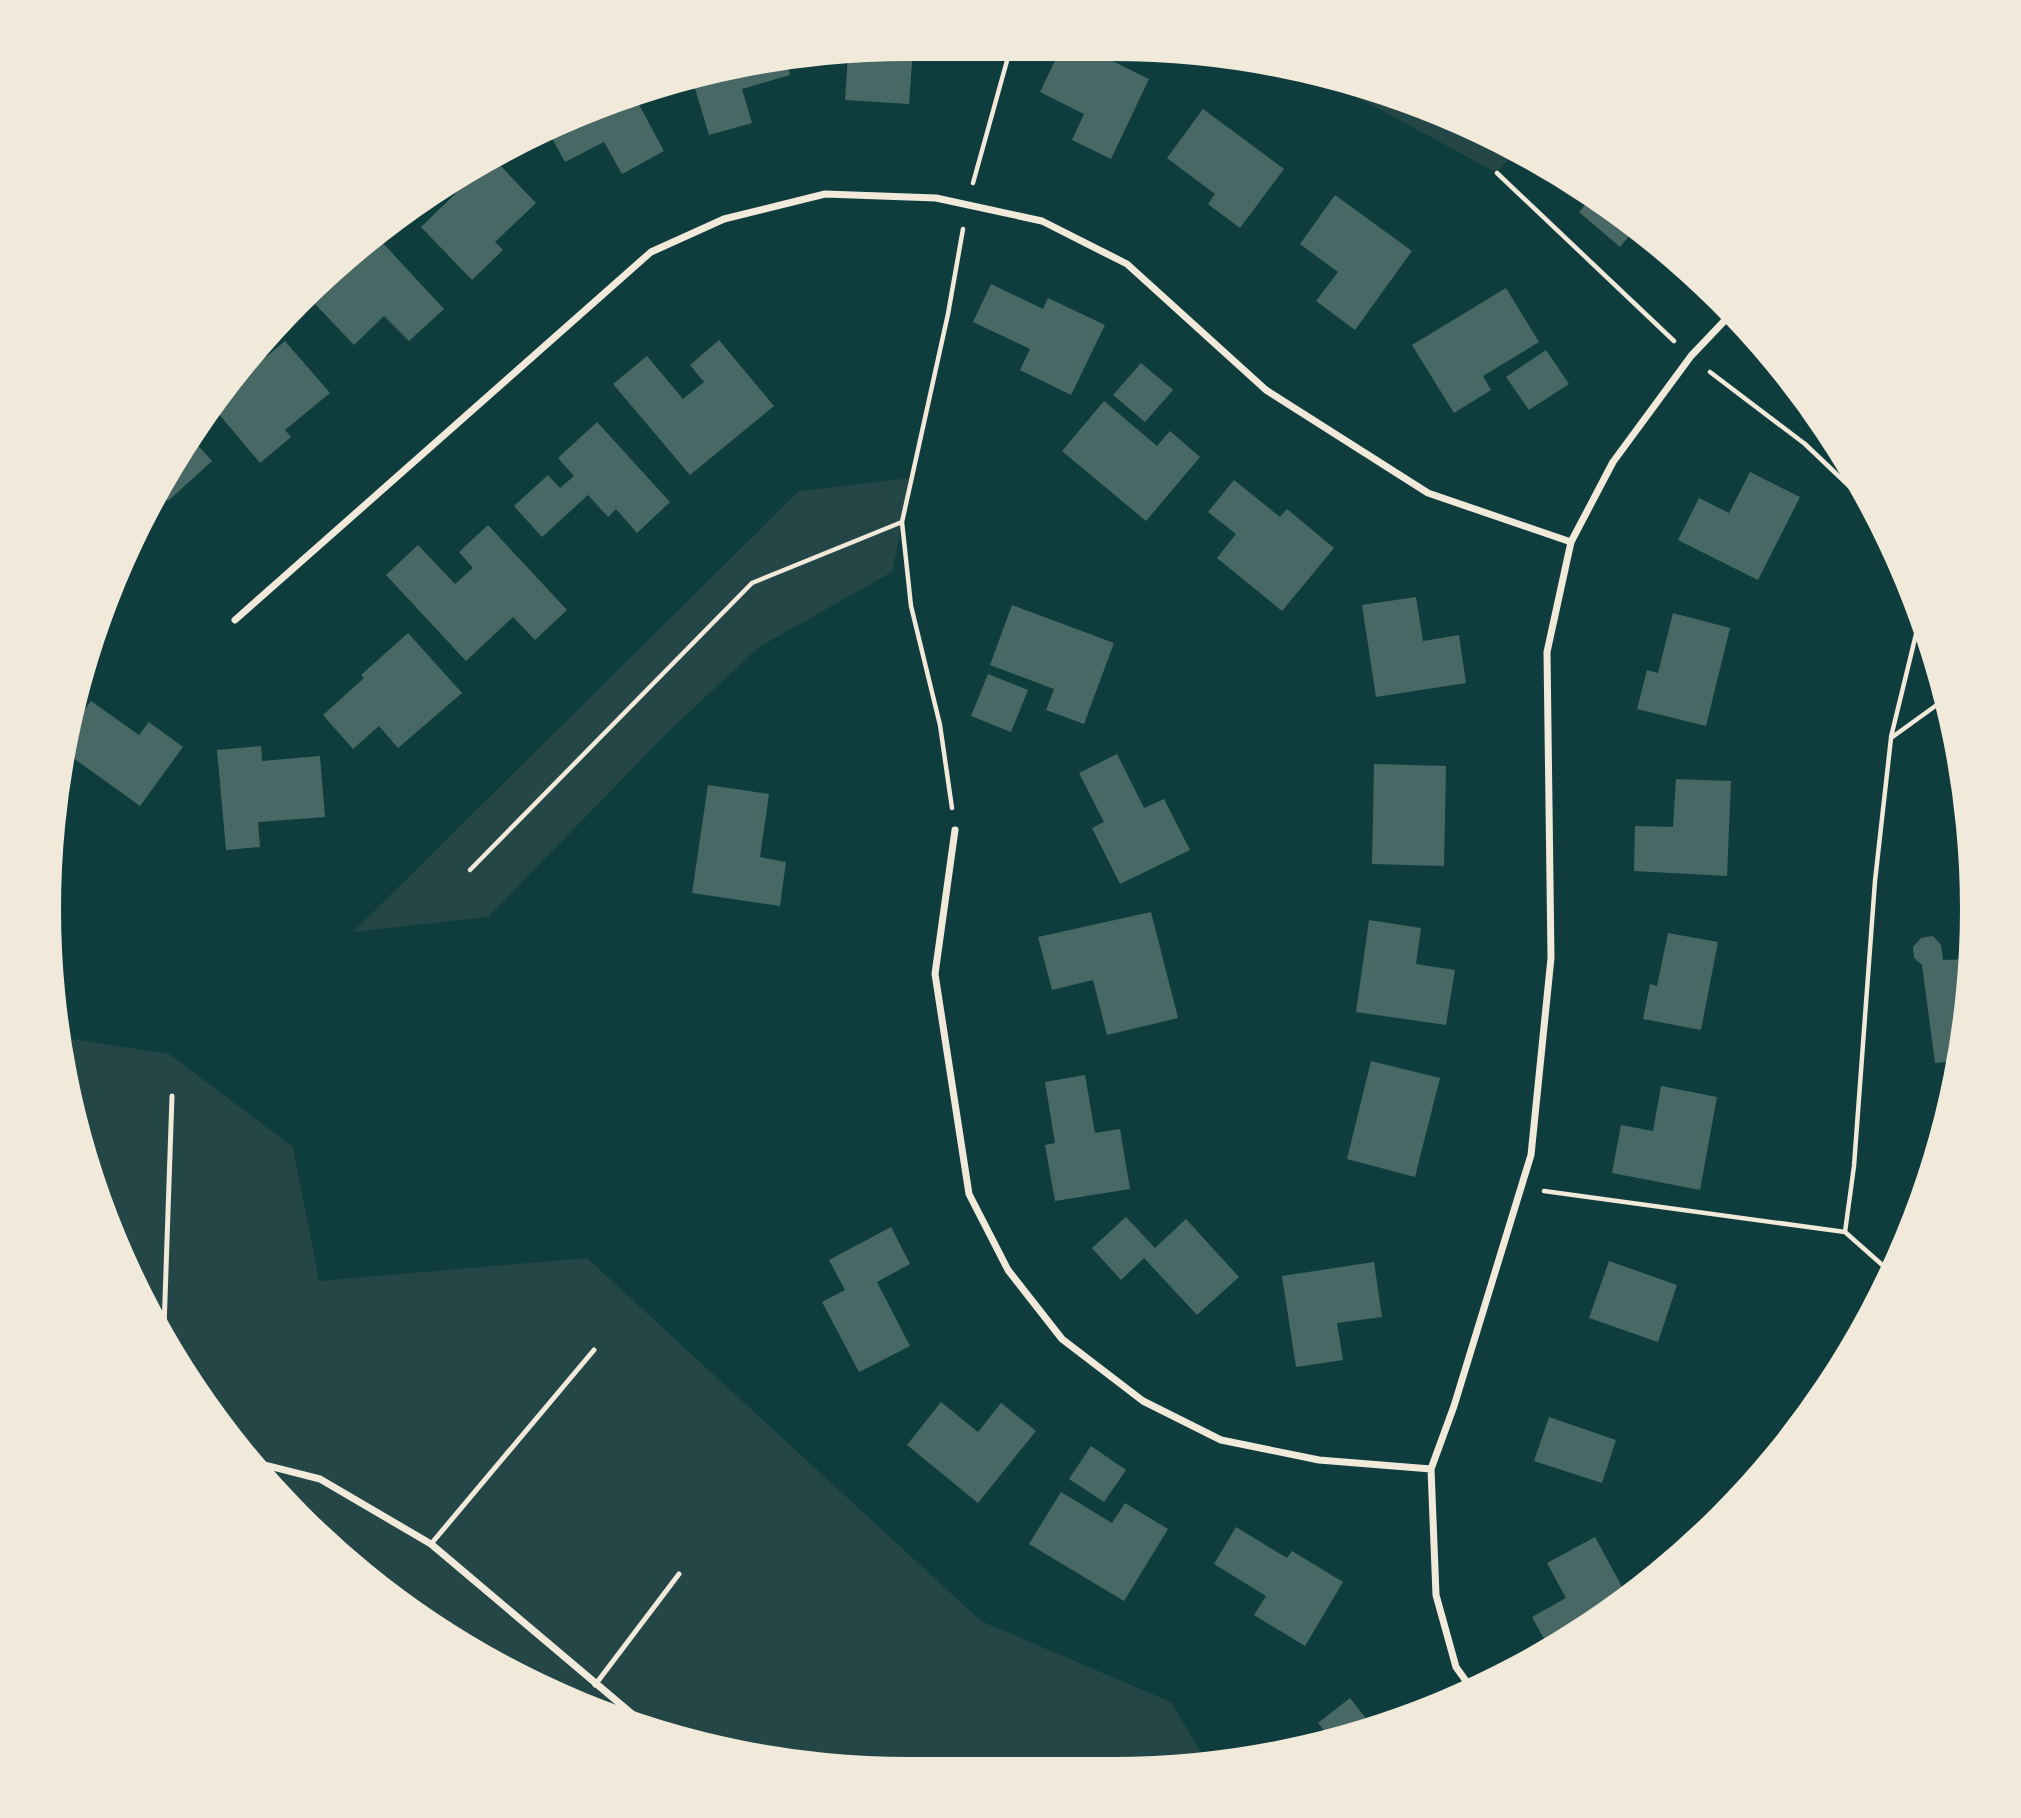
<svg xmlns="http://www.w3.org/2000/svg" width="2021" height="1818" font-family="Inter,sans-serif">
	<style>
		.green { fill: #244646 }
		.building { fill: #486865 }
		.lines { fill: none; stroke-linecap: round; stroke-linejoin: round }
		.path { stroke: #f1e9da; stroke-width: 4.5 }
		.service { stroke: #f1e9da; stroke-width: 5 }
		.minor { stroke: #f1e9da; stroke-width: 7 }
	</style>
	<rect width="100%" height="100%" fill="#0f3d3e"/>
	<!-- green -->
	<path class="green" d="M1324,79l117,35 74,37 -18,22z
		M912,478l-20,94 -133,75 -89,83 -182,187 -135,15 446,-441z
		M66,1038l103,16 124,93 26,134 268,-23 394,363 190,81 35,59 -38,6h-316l-165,-27 -158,-60 -144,-89 -123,-115 -124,-186 -60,-159z"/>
	<!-- building -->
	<path class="building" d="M913,49l-4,55 -64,-4 3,-45z
		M1060,50h30l59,29 -38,80 -39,-19 12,-26 -44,-22z
		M786,61l4,14 -48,14 10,34 -43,12 -16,-53 48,-16z
		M637,101l27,50 -42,23 -18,-32 -39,20 -17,-31z
		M1203,109l81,60 -44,59 -32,-24 7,-10 -48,-36z
		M494,159l42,44 -41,39 8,8 -31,30 -51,-53 65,-63z
		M1335,195l77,56 -57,79 -39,-29 22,-29 -38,-28z
		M1590,199l44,31 -14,17 -41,-35z
		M381,241l63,68 -35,32 -25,-25 -30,29 -39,-41z
		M991,284l52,25 5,-11 57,27 -34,70 -51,-25 10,-21 -57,-27z
		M1506,288l33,54 -56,34 8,14 -37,23 -42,-68z
		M719,340l55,66 -84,69 -77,-91 34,-28 36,43 21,-17 -14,-17z
		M285,341l45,52 -45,37 6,7 -31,26 -47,-56 14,-22 23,-23 4,5z
		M1546,350l23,34 -40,26 -23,-33z
		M1141,363l32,27 -28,32 -32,-27z
		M1104,401l53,45 13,-15 30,26 -54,64 -84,-70z
		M597,422l73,80 -33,31 -21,-24 -8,8 -20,-22 -46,42 -28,-31 34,-31 12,13 14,-12 -16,-18z
		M193,440l19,21 -44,40 -8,-8z
		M1750,472l50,25 -42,83 -80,-40 21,-42 30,15z
		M1234,480l46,37 7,-8 47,39 -52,63 -65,-53 19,-24 -28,-22z
		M488,525l79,85 -32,30 -22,-23 -47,44 -80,-86 32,-30 37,39 18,-16 -14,-16z
		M1416,597l7,44 36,-6 7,48 -90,14 -14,-92z
		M1012,605l102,38 -30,81 -38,-14 8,-21 -64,-24z
		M1673,613l57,15 -24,98 -69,-17 10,-39 11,3z
		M408,633l54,60 -64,55 -19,-22 -26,23 -30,-34 41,-37 -3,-3z
		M988,674l40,16 -17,42 -40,-16z
		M91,701l48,34 10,-13 34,25 -43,59 -75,-54 4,-21z
		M261,746l1,15 58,-5 5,61 -67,5 2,25 -34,3 -9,-100z
		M1117,754l27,54 20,-9 26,51 -70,34 -28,-56 12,-6 -25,-49z
		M1374,764l72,2 -2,100 -72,-2z
		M1676,779l55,2 -4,95 -93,-5 1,-45 38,1z
		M708,785l61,9 -9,63 26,5 -6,44 -88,-13z
		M1151,912l27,106 -71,17 -14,-55 -41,10 -14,-53z
		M1369,920l52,8 -5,36 39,6 -9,55 -90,-13z
		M1668,933l50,9 -17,88 -58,-11 7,-35 7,2z
		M1933,936l8,9 2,15 24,-1 -2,63 -10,39 -20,2 -13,-98 -8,-7 -1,-11 8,-9z
		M1371,1061l69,17 -25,99 -68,-18z
		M1085,1075l10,58 25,-4 10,60 -75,12 -10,-56 10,-2 -10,-61z
		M1661,1086l56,11 -17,93 -88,-17 9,-48 32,6z
		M1126,1217l29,31 31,-29 53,58 -42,38 -53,-57 -23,22 -29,-32z
		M891,1227l19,37 -33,18 33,64 -51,26 -37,-70 23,-12 -16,-30z
		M1609,1261l68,24 -19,57 -69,-24z
		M1374,1262l8,55 -45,6 6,37 -47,7 -14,-91z
		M941,1402l37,30 23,-29 35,28 -58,72 -71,-58z
		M1549,1417l67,23 -14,43 -68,-22z
		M1091,1446l35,24 -22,32 -35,-23z
		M1061,1492l51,31 13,-20 43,26 -44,72 -95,-57z
		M1236,1527l51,31 5,-7 51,31 -38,64 -51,-31 12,-19 -52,-32z
		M1595,1537l32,59 -79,50 -16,-29 34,-19 -19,-35z
		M1350,1698l22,28 -40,14 -14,-17z"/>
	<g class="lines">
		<!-- path -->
		<path class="path" d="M1497,173l177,168
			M973,183l37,-133
			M1710,372l95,72 62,59
			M1891,737l28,-115
			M952,808l-12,-83 -29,-119 -9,-84 46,-208 15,-85
			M470,870l282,-287 150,-61
			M1544,1191l301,41
			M1888,1270l-43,-38 9,-66 21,-285 16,-143 54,-39"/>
		<!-- service -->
		<path class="service" d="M164,1328l8,-232
			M431,1544l163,-194
			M595,1685l84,-111"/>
		<!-- minor -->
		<path class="minor" d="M235,620l416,-368 73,-33 101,-25 111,4 106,23 85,43 139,126 162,103 143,49
			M955,830l-20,144 34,220 39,76 54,69 81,62 78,39 98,20 112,9
			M253,1462l67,17 111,65 213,180
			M1471,1688l-15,-21 -20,-72 -5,-126 23,-63 77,-251 20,-197 -4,-306 24,-110 42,-80 78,-106 38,-40"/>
	</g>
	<!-- crop -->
	<path d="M0 0H2021V1818H0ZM909 61H1112A848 848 0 0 1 1960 909V909A848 848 0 0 1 1112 1757H909A848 848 0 0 1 61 909V909A848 848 0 0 1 909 61Z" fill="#f1e9da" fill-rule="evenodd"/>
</svg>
